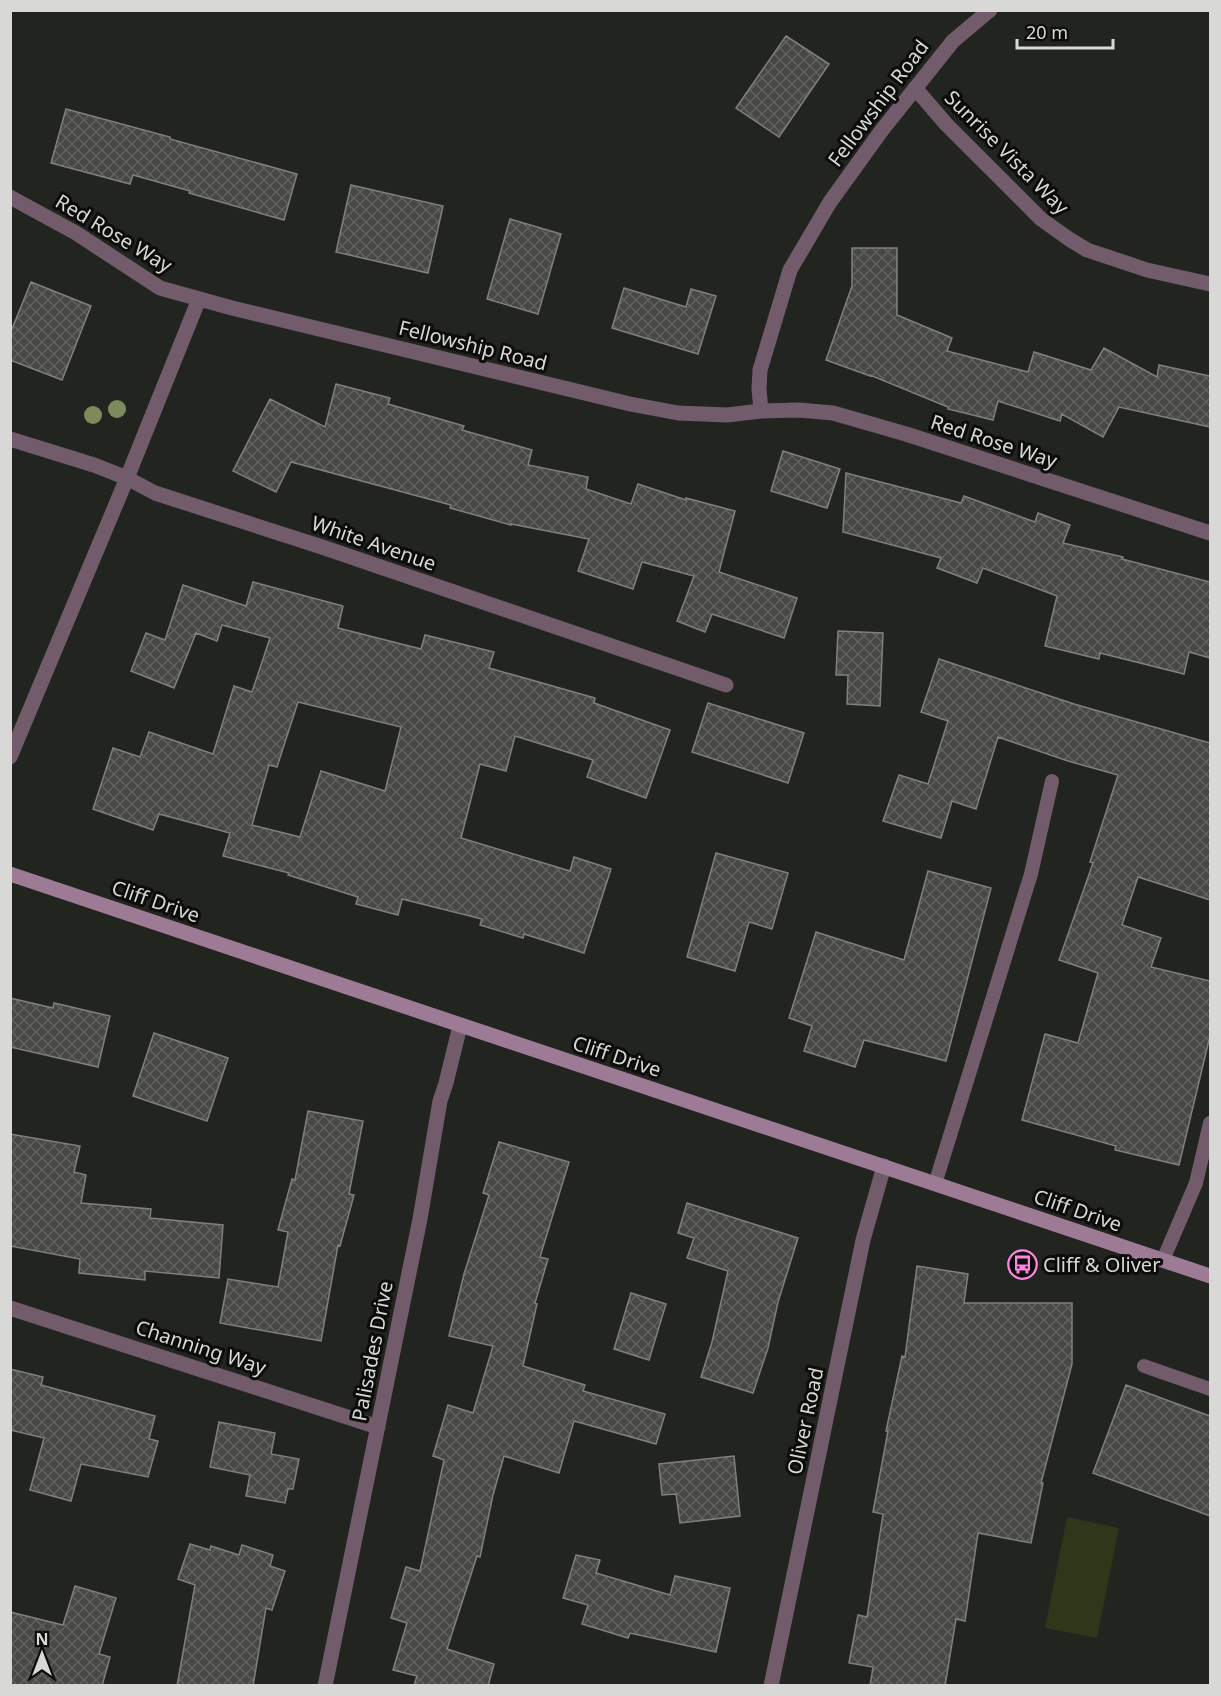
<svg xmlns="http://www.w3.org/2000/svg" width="1221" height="1696" font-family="'Noto Sans',sans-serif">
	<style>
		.garden { fill: #2e3719 }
		.building { fill: url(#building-cross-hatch); stroke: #7f817c; stroke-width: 1.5; fill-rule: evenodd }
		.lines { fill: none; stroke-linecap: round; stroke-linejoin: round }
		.service { stroke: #725c6b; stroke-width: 14 }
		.minor { stroke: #725c6b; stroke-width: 15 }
		.secondary { stroke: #9e7b94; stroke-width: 15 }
		.tree { fill: #7d8b5c }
		.labels { text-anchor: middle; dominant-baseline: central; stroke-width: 6; stroke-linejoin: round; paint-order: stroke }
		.street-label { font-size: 20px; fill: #d8d9d6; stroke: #0c0d0b }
		.poi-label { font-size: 20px; fill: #d8d9d6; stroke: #0c0d0b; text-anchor: start }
	</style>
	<defs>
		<pattern id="building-cross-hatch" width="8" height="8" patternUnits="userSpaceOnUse" patternTransform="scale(1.5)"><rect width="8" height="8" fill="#474844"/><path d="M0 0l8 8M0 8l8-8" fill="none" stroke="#61625e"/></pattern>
	</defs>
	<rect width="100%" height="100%" fill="#222420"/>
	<!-- garden -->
	<path class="garden" d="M1067,1517l52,11 -22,110 -52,-10z"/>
	<!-- building -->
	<path class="building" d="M786,36l43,28 -50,73 -43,-29z
		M66,109l104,28v2l127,35 -13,46 -95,-27 1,-2 -57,-16 -3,9 -79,-21z
		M351,185l92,21 -15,67 -92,-21z
		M510,219l51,15 -23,80 -51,-15z
		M852,248h45v67l55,23 -5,13 81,21 6,-20 57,18 13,-22 53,29 2,-12 51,11v51l-91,-20 -16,30 -41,-23 -2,7 -62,-20 -5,19 -45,-11v-2l-78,-32v1l-44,-16 26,-74z
		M31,282l60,24 -29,74 -52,-20v-26z
		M624,288l62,19 5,-18 25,7 -18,58 -86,-26z
		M336,384l54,14 -2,6 76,22 -2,4 70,20 -4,15 60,12 -2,12 45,15 7,-20 48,16v-2l49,13 -16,61 78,26 -13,40 -72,-24 -7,18 -28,-11 17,-45 -52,-14 -9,27 -55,-18 11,-32 -78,-15v1l-61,-17 1,-3 -160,-43 -15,30 -43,-21 37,-72 55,28z
		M783,451l57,18 -13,39 -56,-17z
		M846,473l115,30 3,-7 71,26 3,-9 32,12 -7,18 60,14 -1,2 88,23v76l-21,-6 -5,22 -84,-21 -1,6 -54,-13 12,-50 -74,-28 -6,15 -40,-15 4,-10 -98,-26z
		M253,582l90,24 -5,22 83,21 4,-14 69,17 -5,16 106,30 -1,5 76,27 -24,68 -59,-21 6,-17 -78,-24 -9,35 -26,-7 -19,74 109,33 4,-14 37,12 -27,84 -60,-19 -1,4 -43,-13 2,-6 -80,-20 -4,16 -42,-11 2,-7 -70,-22 1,-2 -66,-17 7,-23 -71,-19 -6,16 -60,-21 20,-61 27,9 9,-25 64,22 21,-68 18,6 18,-54 -48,-13 -5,16 -21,-8 -22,55 -43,-17 15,-38 19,7 18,-55 63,21zM298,702l103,25 -16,64 -64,-20 -21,66 -48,-12 17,-60 8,2z
		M838,631l45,2 -3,73 -33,-2 1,-29h-12z
		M939,659l135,45 136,39v157l-72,-23 -16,48 39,13 -10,29 59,14v55l-31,129 -64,-15 1,-4 -94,-26 23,-86 33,9 20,-70 -39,-13 34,-97 -3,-1 28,-87 -50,-14 -70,-24 -22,72 -24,-8 -11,37 -58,-17 16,-46 29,9 20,-63 -27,-9z
		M708,703l96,30 -16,50 -96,-31z
		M716,853l72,20 -16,56 -23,-7 -14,49 -48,-14z
		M928,871l63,17 -45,173 -82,-21 -9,27 -51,-16 8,-25 -23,-8 27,-86 88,28z
		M10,998l43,10 1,-5 56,13 -12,51 -88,-20z
		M154,1033l74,25 -21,63 -74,-25z
		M308,1111l55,10 -14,73 5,1 -14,51 -2,-1 -17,96 -101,-18 8,-44 50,8 10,-55 -10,-2 14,-51 3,1z
		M10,1134l70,12 -6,26 12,3 -5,28 70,6 -1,9 73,7 -4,53 -74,-7v9l-66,-7 1,-14 -70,-13z
		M499,1142l70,20 -29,95 8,2 -13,44 2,1 -14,62 62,19 -2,6 82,23 -9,30 -82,-23 -15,52 -55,-17 -11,39 -13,62 -3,-1 -30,93 47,15 -6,22h-74l3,-10 -24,-6 14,-47 -16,-5 15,-51 14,4 24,-111 -11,-4 15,-51 25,8 20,-67 -44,-10 15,-62 25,-79 -6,-2z
		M687,1203l111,35 -20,64 -10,46 -15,45 -52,-16 11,-35 16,-71 -41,-13 7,-20 -16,-5z
		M917,1266l51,8 -4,29h108v61l-31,119h2l-12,60 -53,-10 -13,88 -9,-2 -11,67h-75l3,-19 -24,-4 9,-48 9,2 16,-103 -10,-2 15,-81h-2l16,-75 3,1z
		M631,1293l35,11 -17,56 -35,-11z
		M10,1369l33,8 -2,8 114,31 -6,23 9,2 -10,36 -67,-13 -10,37 -41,-11 14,-52 -34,-8z
		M1126,1385l84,31v100l-117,-43z
		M219,1422l56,11 -4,21 28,5 -6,30h-5l-3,14 -39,-7 4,-21 -40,-8z
		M734,1456l6,60 -60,7 -4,-29 -14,1 -3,-31z
		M190,1544l20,6 1,-4 28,9 3,-10 31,10 -3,11 15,5 -13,39 -6,-2 -13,78h-76l18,-101 -17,-6z
		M576,1555l24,5 -4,13 74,22 5,-19 55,12 -14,64 -86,-19 -2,5 -46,-14 6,-19 -25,-7z
		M75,1586l41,12 -17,56 11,3 -8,29h-92v-74l53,13z"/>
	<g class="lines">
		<!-- service -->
		<path class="service" d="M935,1184l96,-310 21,-93
			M1163,1260l33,-77 14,-60
			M1144,1366l66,23"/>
		<!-- minor -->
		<path class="minor" d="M915,88l31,36 95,95 28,20 18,11 60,20 63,14
			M10,197l66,36 84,55 72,20 398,96 48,9 49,2 34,-4 38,-1 34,3 73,21 304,99
			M761,411l-2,-22 1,-19 30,-100 40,-68 52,-72 71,-89 37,-31
			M10,439l84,26 33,13 28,15 167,54 404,138
			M10,757l117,-279 72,-179
			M10,1308l368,119
			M325,1686l95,-467 20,-118 6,-18 14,-57
			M771,1686l92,-446 21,-74"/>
		<!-- secondary -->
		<path class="secondary" d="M10,874l1200,402"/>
	</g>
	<!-- trees -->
	<g class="tree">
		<circle cx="117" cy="409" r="9"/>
		<circle cx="93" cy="415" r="9"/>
	</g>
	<!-- icons -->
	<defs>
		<symbol id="bus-ring" viewBox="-11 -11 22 22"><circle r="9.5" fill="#0c0d0b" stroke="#fe85e0" stroke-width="1.5"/><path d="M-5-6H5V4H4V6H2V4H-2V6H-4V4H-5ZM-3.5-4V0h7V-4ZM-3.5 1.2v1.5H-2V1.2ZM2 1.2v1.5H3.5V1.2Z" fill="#fe85e0"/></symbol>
	</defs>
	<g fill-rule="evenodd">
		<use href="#bus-ring" x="1006" y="1248" width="33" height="33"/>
	</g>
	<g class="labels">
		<!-- street labels -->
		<g class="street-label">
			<text transform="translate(878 103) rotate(-53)">Fellowship Road</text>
			<text transform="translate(1007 152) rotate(45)">Sunrise Vista Way</text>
			<text transform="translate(114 233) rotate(31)">Red Rose Way</text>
			<text transform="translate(473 345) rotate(14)">Fellowship Road</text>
			<text transform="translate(994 441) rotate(18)">Red Rose Way</text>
			<text transform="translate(374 543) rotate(19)">White Avenue</text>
			<text transform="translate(156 901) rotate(19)">Cliff Drive</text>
			<text transform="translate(617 1056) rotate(18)">Cliff Drive</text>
			<text transform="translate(1078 1210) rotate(19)">Cliff Drive</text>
			<text transform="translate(201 1347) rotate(18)">Channing Way</text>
			<text transform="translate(372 1351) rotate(-79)">Palisades Drive</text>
			<text transform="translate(805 1421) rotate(-78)">Oliver Road</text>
		</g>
		<!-- poi labels -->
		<g class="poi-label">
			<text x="1043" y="1264">Cliff &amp; Oliver</text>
		</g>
	</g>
	<!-- border -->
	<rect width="1221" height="1696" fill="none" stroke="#d8d9d6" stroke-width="24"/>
	<!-- north arrow -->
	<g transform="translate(42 1654)" stroke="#0c0d0b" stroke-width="4.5" paint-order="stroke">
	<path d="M0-4.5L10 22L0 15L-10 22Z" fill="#d8d9d6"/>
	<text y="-9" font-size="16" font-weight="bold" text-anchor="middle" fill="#d8d9d6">N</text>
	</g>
	<!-- scale -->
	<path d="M1017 39v9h96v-9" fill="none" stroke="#d8d9d6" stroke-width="3"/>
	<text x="1026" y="39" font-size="18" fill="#d8d9d6" stroke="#0c0d0b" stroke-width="4.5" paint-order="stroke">20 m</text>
</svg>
